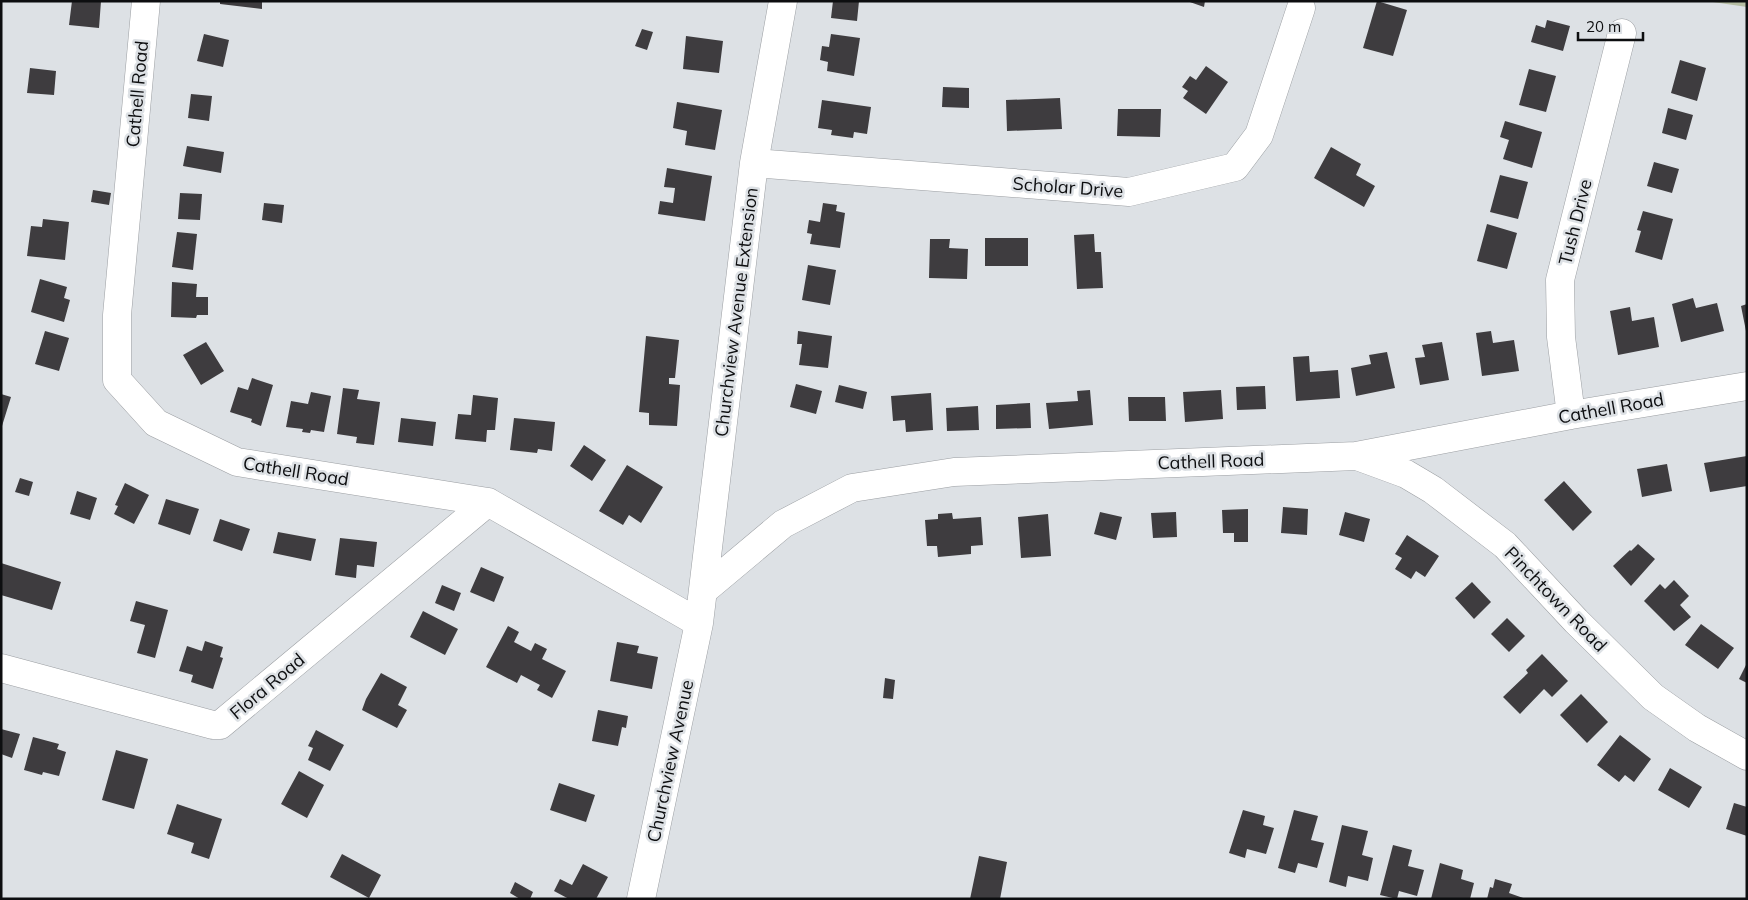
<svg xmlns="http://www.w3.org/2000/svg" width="1748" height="900" font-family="Mulish,sans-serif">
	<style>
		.green { fill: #b6bea3 }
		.building { fill: #3e3c3f }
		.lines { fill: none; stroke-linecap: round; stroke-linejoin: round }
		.minor-casing { stroke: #9b9ea2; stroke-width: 29 }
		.minor { stroke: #fff; stroke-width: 28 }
		.labels { text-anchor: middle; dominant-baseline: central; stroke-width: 5; stroke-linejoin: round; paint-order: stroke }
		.street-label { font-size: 18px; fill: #0d0e10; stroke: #dde1e5 }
	</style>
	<rect width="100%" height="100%" fill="#dde1e5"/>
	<!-- green -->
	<path class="green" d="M1706,1h41v6z"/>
	<!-- building -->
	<path class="building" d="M72,1h29l-2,27 -30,-3z
		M220,1h42v8l-42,-5z
		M833,1h26l-2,20 -26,-3z
		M1187,1h18l-1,6z
		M1377,1l30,9 -14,46 -30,-8z
		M1547,20l23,6 -7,25 -32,-9 5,-17 9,3z
		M642,29l11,3 -6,18 -12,-4z
		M204,34l25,6 -6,27 -26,-6z
		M831,34l29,4 -6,38 -27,-5 1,-9 -8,-2 2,-14 7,1z
		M686,36l37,5 -4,32 -36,-4z
		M1680,60l26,8 -9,33 -26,-8z
		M1206,66l22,16 -22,32 -23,-16 5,-7 -6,-4 8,-11 6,4z
		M30,68l26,3 -2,24 -27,-2z
		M1529,69l27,7 -10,36 -27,-7z
		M943,87l26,1v20l-27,-1z
		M191,94l21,2 -3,25 -21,-3z
		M1060,98l2,31 -55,2 -1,-31z
		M822,100l49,7 -4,27 -13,-2 -1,6 -22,-3 1,-5 -14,-2z
		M677,102l45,8 -7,40 -30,-5 2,-14 -14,-3z
		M1668,108l25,7 -7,25 -24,-7z
		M1118,109h43l-1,28 -43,-1z
		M1505,121l37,11 -10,36 -29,-9 6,-19 -9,-3z
		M187,146l37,6 -3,21 -38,-7z
		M1331,147l30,17 -5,11 19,11 -11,21 -50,-29z
		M1654,162l25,7 -7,24 -25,-7z
		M667,168l45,8 -7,45 -47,-7 2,-13 13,2 2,-15 -11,-1z
		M1500,175l28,7 -10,37 -28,-7z
		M93,190l18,3 -2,12 -18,-3z
		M180,193l22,1 -2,26 -22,-1z
		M264,203l20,2 -2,18 -20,-3z
		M823,203l14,2 -1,6 9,2 -5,35 -30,-4 2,-10 -5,-1 2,-13 11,2z
		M1643,211l30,8 -11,41 -27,-8 6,-21 -4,-1z
		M43,219l26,3 -4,38 -38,-4 4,-30 11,1z
		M1487,224l30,9 -10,36 -30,-8z
		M177,232l20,2 -4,36 -21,-3z
		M1094,234l1,18h6l2,36 -26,1 -3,-54z
		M985,238h43v28h-43z
		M930,239h20l-1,9 19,1 -1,30 -38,-1z
		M808,265l28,5 -6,35 -28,-5z
		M40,279l27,8 -3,11 6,2 -6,22 -33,-10z
		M172,282l25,2 -1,13h12v18h-11l-1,3 -25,-1z
		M1693,298l3,10 21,-5 7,28 -43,11 -9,-38z
		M1747,304v27h-1l-5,-25z
		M1630,307l2,14 22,-4 5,30 -41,8 -8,-44z
		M45,331l24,7 -10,33 -24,-7z
		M798,331l34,5 -4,32 -29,-3 3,-21h-5z
		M1491,331l2,12 21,-3 5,31 -37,5 -6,-43z
		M646,336l33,4 -4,38h-6v6l11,1 -3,41 -28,-1v-12l-10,-1z
		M206,342l18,29 -23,14 -18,-30z
		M1442,342l7,38 -29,5 -5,-27 10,-1 -3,-12z
		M1387,352l8,36 -39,8 -5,-28 20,-4 -2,-9z
		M1309,356l1,16 28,-2 2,28 -44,3 -3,-44z
		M252,378l21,7 -12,41 -10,-4 1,-3 -22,-7 8,-25 10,3z
		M796,384l26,7 -6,23 -26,-7z
		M839,385l28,7 -4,17 -28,-7z
		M1265,386l1,23 -29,1 -1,-23z
		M343,388l16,2 -2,9 23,3 -6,43 -18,-2 1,-6 -20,-3z
		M1090,390l3,35 -44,4 -3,-26 32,-2 -1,-10z
		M1221,390l2,29 -38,3 -2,-30z
		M311,392l20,4 -7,36 -13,-2 -1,3 -8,-1 1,-3 -17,-2 5,-26 17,3z
		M931,393l2,37 -27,2 -1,-12 -12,1 -2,-25z
		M1,394l10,3 -9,29h-1z
		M473,395l25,3 -3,32h-8l-1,12 -31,-3 3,-25 13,1z
		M1128,397h37l1,24h-37z
		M1030,403l1,25 -35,1v-24z
		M978,406l1,24 -32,1 -1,-23z
		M401,418l35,4 -3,24 -35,-4z
		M514,418l41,4 -3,29 -14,-2 -1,4 -27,-3z
		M584,445l22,15 -14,21 -22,-15z
		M1747,456v30l-37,6 -6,-29z
		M1667,464l5,27 -30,6 -5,-28z
		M627,465l36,22 -22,36 -12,-8 -6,10 -24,-14z
		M20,478l13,4 -4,14 -14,-4z
		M1564,481l28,31 -19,19 -29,-31z
		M125,483l24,12 -15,29 -20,-10 4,-8 -3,-1z
		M77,491l20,7 -7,22 -20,-6z
		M166,499l33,10 -9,26 -32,-11z
		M1283,507l25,2 -1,26 -26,-2z
		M1248,509v33h-14v-9h-11l-1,-23z
		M1100,512l22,5 -6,23 -22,-6z
		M1176,512l1,25 -24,1 -2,-25z
		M1345,512l25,7 -6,23 -25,-7z
		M952,513l1,6 28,-2 2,28 -12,1v8l-33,3 -1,-11h-10l-2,-26 13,-1v-5z
		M1048,514l3,42 -30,2 -3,-41z
		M220,519l30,10 -8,22 -29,-10z
		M278,532l38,7 -5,22 -38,-8z
		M1407,535l32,21 -14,21 -9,-6 -5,8 -16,-10 7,-11 -7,-4z
		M340,538l37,4 -3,25 -17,-2 -1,13 -21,-3z
		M1638,544l17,15 -24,27 -18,-20 17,-16 1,1z
		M1,563l60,19 -9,28 -51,-15z
		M481,567l23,10 -10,25 -24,-10z
		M1674,580l15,16 -9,9 11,12 -17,14 -30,-30 16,-17 5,5z
		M1472,582l19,20 -17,17 -19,-21z
		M442,585l19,8 -7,18 -19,-8z
		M136,601l32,9 -13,48 -18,-5 8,-28 -15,-4z
		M423,611l35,18 -13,26 -35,-18z
		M1507,618l18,18 -16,16 -18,-18z
		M1701,624l33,24 -16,21 -33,-24z
		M508,626l11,6 -5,10 17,9 4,-8 12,6 -5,10 24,12 -14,27 -15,-8 3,-5 -19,-10 -4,8 -31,-16z
		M205,641l18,6 -3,10 3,1 -10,31 -22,-7 2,-7 -14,-4 8,-25 15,5z
		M617,642l22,4 -2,7 21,4 -6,32 -42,-8z
		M1542,654l26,27 -16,16 -8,-8 -24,25 -17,-17 25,-24 -2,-3z
		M1747,663v20l-8,-4z
		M381,673l26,14 -9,18 9,5 -10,18 -35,-18 4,-11z
		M885,678l10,2 -2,19 -10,-1z
		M1581,694l27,28 -21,21 -27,-28z
		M598,710l30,6 -2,12 -4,-1 -4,19 -26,-5z
		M1,729l19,5 -8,24 -11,-4z
		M316,730l28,15 -14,26 -22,-11 5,-12 -5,-2z
		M1620,735l31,24 -17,23 -9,-7 -6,7 -22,-17z
		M33,737l26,7 -2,5 9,3 -7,24 -16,-4 -1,3 -18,-5z
		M116,750l32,9 -14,50 -32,-9z
		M1670,768l32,19 -13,21 -31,-18z
		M299,771l25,14 -17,33 -26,-14z
		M559,783l36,12 -9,27 -36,-12z
		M1734,803l13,4v29l-21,-7z
		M177,804l45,15 -13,40 -18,-6 3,-10 -27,-9z
		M1243,810l22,6 -2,9 11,3 -8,26 -19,-5 -2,9 -16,-5z
		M1294,810l24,6 -7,24 13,3 -7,25 -19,-5 -3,10 -17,-5z
		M1342,825l26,6 -6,24 11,3 -5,23 -20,-5 -2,11 -17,-5z
		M1393,845l19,5 -4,16 16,4 -7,26 -18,-5 -2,8 -17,-4z
		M342,854l39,21 -12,23 -39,-21z
		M979,856l28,6 -7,37h-30z
		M1440,863l23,7 -2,9 13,4 -4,16h-39z
		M583,864l25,13 -12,22h-27l-15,-8 6,-12 12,6z
		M1495,879l17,5 -3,9 17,6h-39l3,-12 3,1z
		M515,882l18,10 -3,7h-10l-10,-6z"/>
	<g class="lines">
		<defs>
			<path id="minor" d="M146,1l-29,314v65l39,43 81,39 251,40 211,121
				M754,163l375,29 106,-25 24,-32 42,-127
				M1571,415l-10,-78 -1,-57 62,-247
				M1357,456l49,18 27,16 72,55 71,76 77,76 44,31 50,28
				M703,591l80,-67 69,-36 102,-16 402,-16 215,-41 176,-29
				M1,668l212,57h7l268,-223
				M641,899l58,-276 55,-460 29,-162"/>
		</defs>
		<!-- minor casing -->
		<use href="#minor" class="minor-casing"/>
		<!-- minor -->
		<use href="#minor" class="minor"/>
	</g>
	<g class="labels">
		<!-- street labels -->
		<g class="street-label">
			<text transform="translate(137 94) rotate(-85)">Cathell Road</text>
			<text transform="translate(1068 187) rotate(4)">Scholar Drive</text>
			<text transform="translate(1575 222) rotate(-76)">Tush Drive</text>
			<text transform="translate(736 312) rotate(-83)">Churchview Avenue Extension</text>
			<text transform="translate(1611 408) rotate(-10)">Cathell Road</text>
			<text transform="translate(1211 461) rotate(-2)">Cathell Road</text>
			<text transform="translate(296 471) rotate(9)">Cathell Road</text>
			<text transform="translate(1556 599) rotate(46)">Pinchtown Road</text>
			<text transform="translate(267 686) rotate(-40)">Flora Road</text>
			<text transform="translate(670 761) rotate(-78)">Churchview Avenue</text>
		</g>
	</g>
	<!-- border -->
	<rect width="1748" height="900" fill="none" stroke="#0d0e10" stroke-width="5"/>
	<!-- scale -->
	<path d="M1578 32v8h65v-8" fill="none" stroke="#0d0e10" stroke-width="2.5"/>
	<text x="1586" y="32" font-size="15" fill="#0d0e10" stroke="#dde1e5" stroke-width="4" paint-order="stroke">20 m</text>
</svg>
